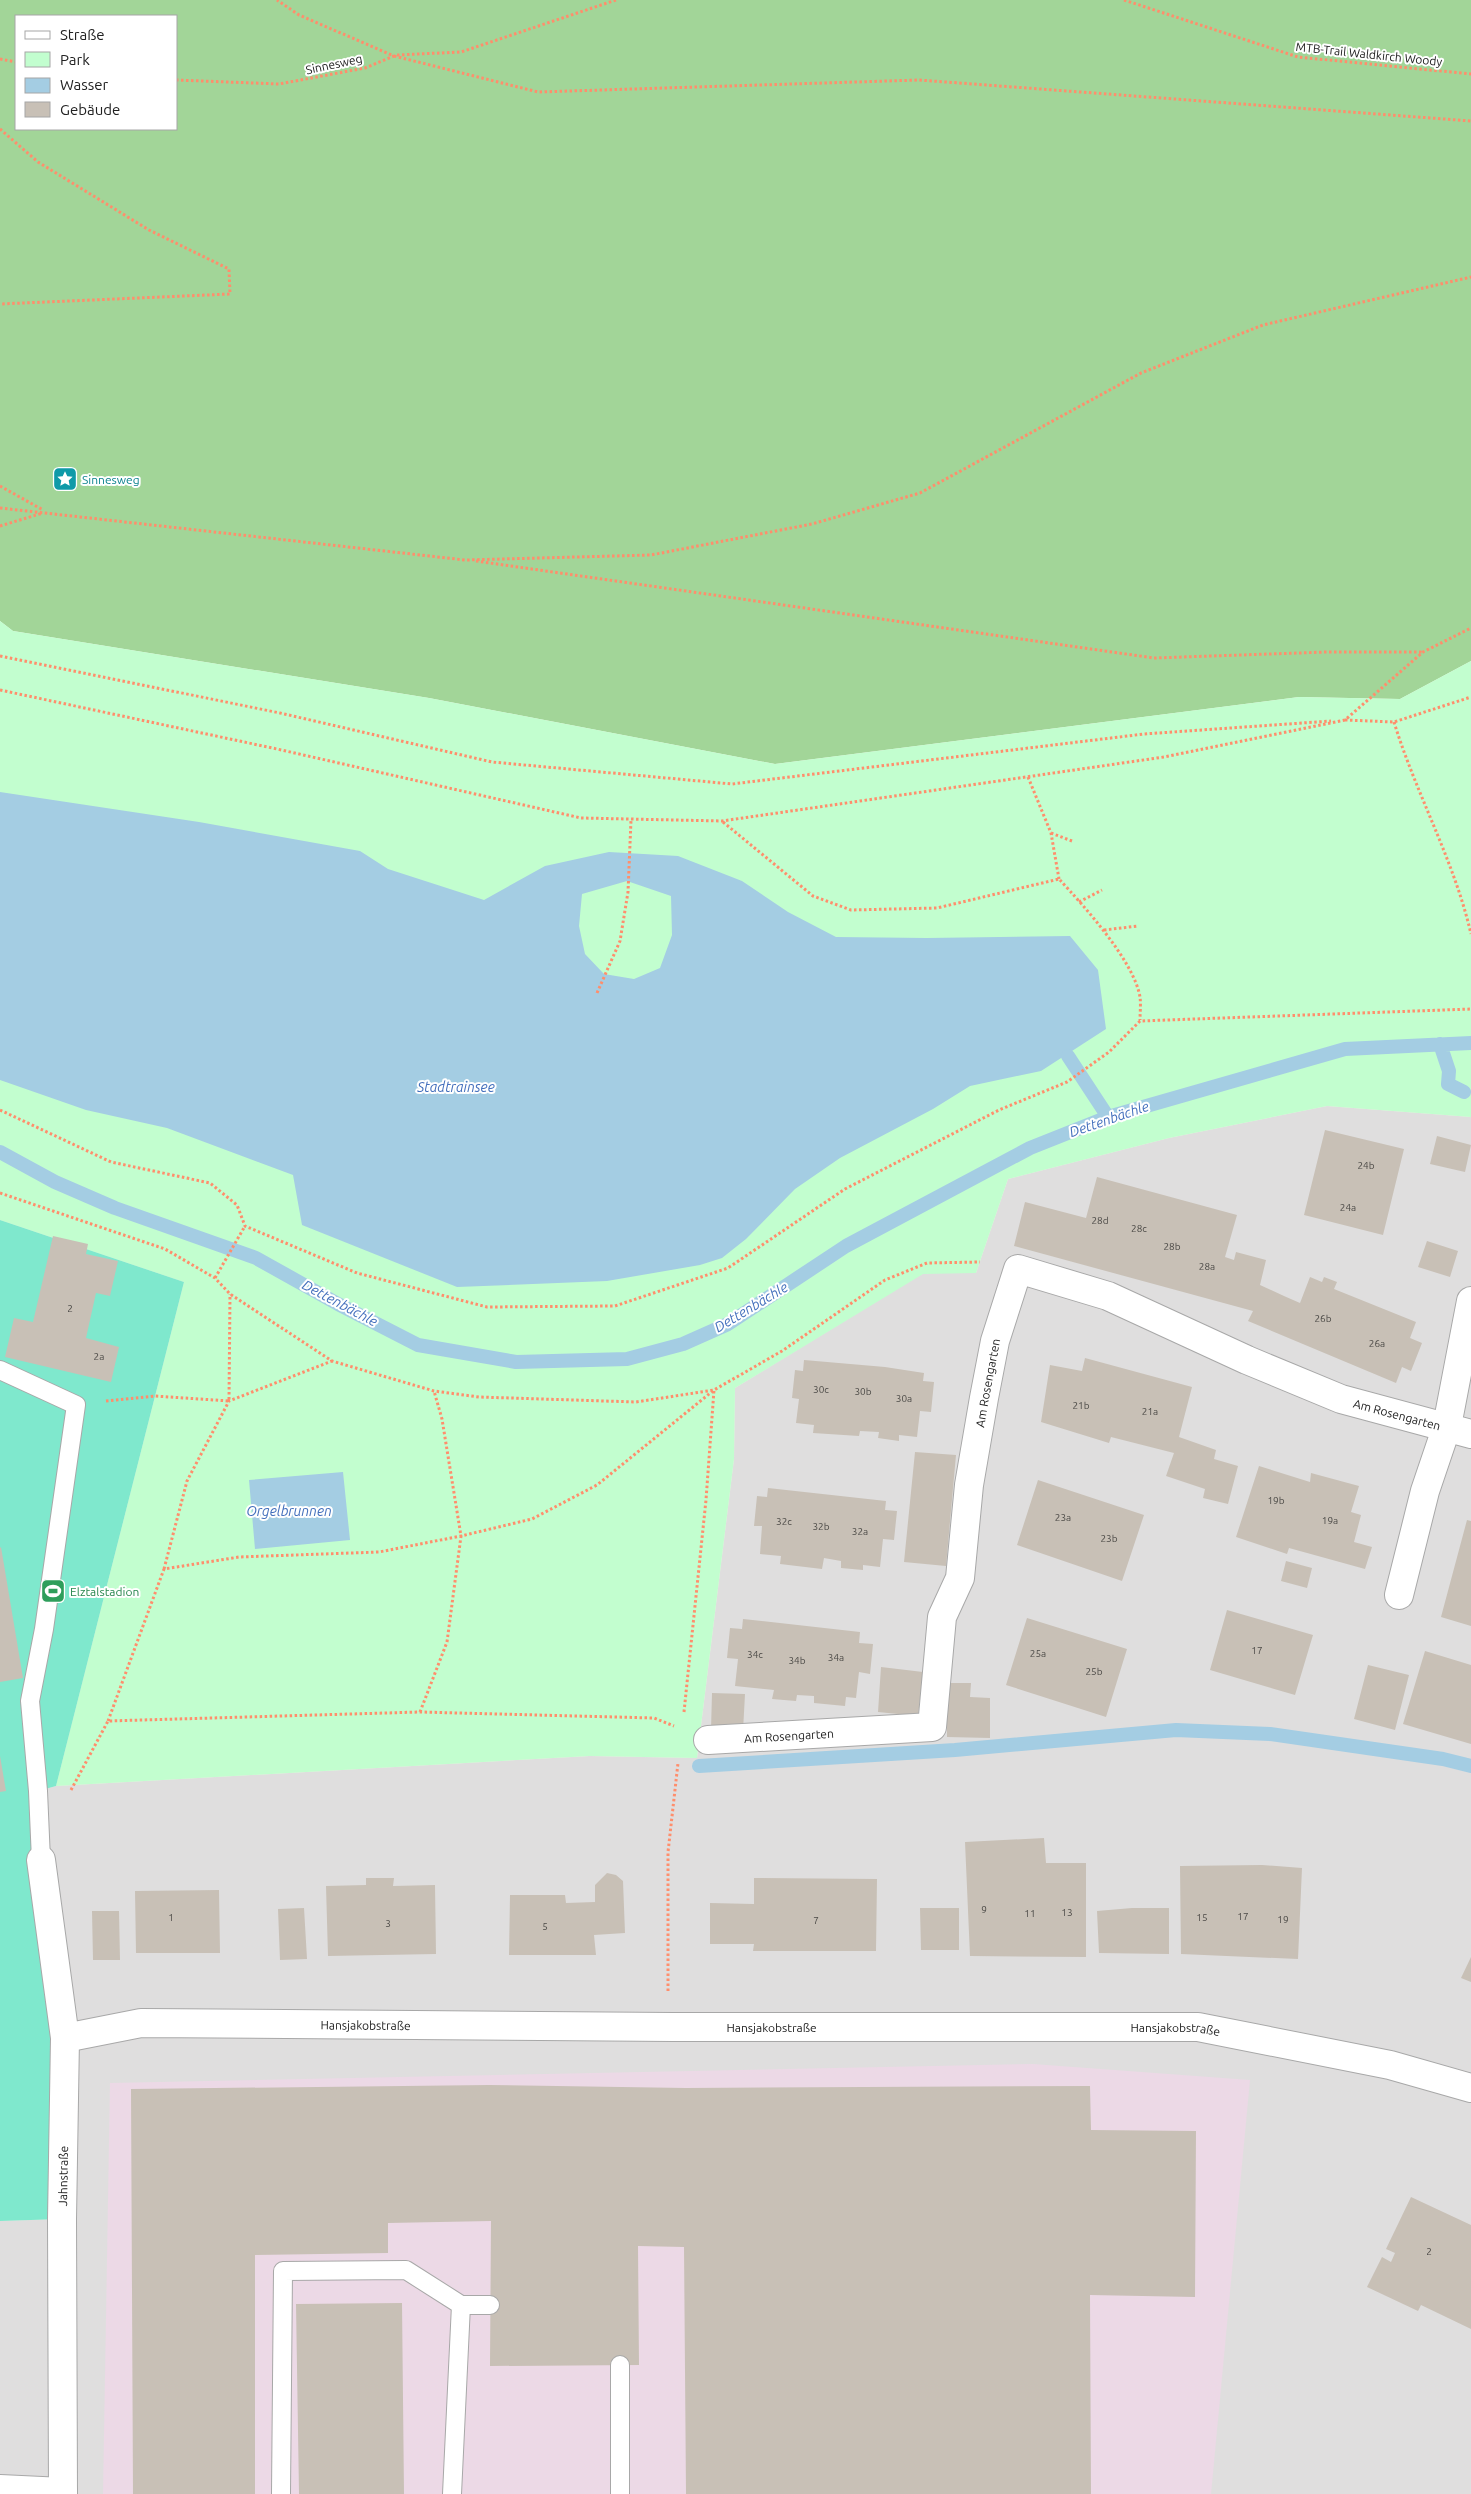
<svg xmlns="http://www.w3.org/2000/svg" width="1471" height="2494" font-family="Ubuntu,sans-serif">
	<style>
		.residential { fill: #dfdede }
		.industrial { fill: #ecd9e6 }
		.forest { fill: #a2d598; fill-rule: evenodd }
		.park { fill: #c2fecf }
		.pitch { fill: #7fe8cd }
		.water { fill: #a4cde3; fill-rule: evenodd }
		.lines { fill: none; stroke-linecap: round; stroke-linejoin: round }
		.stream { stroke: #a4cde3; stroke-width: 14 }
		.building { fill: #c8c0b6 }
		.lane-casing { stroke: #a8a8a8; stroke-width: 20 }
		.street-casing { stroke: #a8a8a8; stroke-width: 30 }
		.path { stroke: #ff8e6c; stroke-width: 3; stroke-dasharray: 2.5 2.5; stroke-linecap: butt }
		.lane { stroke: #fff; stroke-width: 18 }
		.street { stroke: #fff; stroke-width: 28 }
		.labels { text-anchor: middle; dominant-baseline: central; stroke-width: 4; stroke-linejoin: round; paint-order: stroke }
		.number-label { font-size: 10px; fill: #4b4946 }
		.street-label { font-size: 12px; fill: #212121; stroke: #fff }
		.culture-label { font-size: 12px; fill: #0d838f; stroke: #fff; text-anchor: start }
		.leisure-label { font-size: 12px; fill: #27864d; stroke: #fff; text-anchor: start }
		.water-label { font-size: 14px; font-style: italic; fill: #436fbc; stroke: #fff }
	</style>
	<rect width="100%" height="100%" fill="#f2f0e7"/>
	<!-- residential -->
	<path class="residential" d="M1327,1106l144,11v1377h-1471v-273l62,-2 -24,-428 18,-5 534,-30 107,2 37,-299 1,-71 188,-115h53l32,-94 161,-41z"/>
	<!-- industrial -->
	<path class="industrial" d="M1033,2064l217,16 -39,414h-1108l7,-411z"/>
	<!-- forest -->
	<path class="forest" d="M0,0h1471v661l-71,38 -101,-2 -524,67 -346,-66 -416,-67 -13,-10zM16,16h160v113h-160z"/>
	<!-- park -->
	<path class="park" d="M0,621l13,10 416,67 346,66 524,-67 101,2 71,-38v456l-144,-11 -158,32 -161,41 -32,94 -53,1 -188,114 -1,71 -37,299 -107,-2 -534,30 128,-504 -184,-62z"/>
	<!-- pitch -->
	<path class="pitch" d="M0,1220l184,62 -128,504 -18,5 24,428 -62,2z"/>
	<!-- water -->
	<path class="water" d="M0,792l199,30 161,29 28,18 96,31 61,-34 64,-14 69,4 64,25 46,31 48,25 91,1 143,-2 28,34 8,59 -65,42 -71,15 -37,23 -93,49 -45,31 -49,50 -24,19 -22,7 -93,16 -150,6 -155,-62 -9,-50 -126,-47 -81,-18 -86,-30zM627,881l44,15 1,39 -12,33 -26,11 -30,-5 -19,-20 -6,-28 3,-32z
		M343,1472l7,68 -95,9 -6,-69z"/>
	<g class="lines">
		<!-- stream -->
		<path class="stream" d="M1440,1044l9,27 -1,13 16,8
			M1068,1056l40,61
			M0,1152l55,30 60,26 141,50 82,46 80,41 98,17 111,-3 56,-15 45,-20 118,-78 184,-98 78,-31 237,-68 126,-6
			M699,1766l256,-16 221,-20 94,4 173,25 28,7"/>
	</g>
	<!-- building -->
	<path class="building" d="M1325,1130l79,19 -21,86 -79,-20z
		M1437,1136l34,9 -6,27 -35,-8z
		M1097,1177l140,38 -12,42 9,3 2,-8 30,8 -6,25 24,11 16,7 10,-26 12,5 2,-5 13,5 -3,7 82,33 -6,16 12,5 -11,28 -9,-4 -6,16 -148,-62 5,-10 -239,-65 11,-44 61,16z
		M53,1236l35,8 -2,10 32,7 -8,35 -14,-3 -10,45 33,9 -8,35 -106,-25 9,-39 19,4z
		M1427,1241l31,10 -8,26 -32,-10z
		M1085,1358l107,29 -13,50 37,13 -2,9 24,7 -10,38 -25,-6 2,-9 -39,-13 8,-23 -63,-16 -2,6 -68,-21 9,-57 32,6z
		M804,1360l81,7 39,6 -1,8 11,1 -3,30 -11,-1 -3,26 -18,-2v6l-21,-3 1,-6 -19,-1 -1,5 -46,-3 1,-8 -18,-2 3,-24 -7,-1 3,-28 8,1z
		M915,1452l41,3 -10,111 -42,-4z
		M1259,1466l51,16 1,-9 48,13 -8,26 10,3 -7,27 18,5 -7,22 -76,-21 -2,6 -51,-17z
		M1038,1480l106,35 -22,66 -105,-36z
		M768,1488l118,13 -1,9 12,1 -3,29 -11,-1 -3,28 -17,-2v5l-22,-2v-7l-17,-3 -2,11 -42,-5 1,-8 -21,-2 2,-28h-8l3,-30 10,1z
		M1467,1520l4,1v105l-30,-9z
		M1,1547l22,131 -23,4v-134z
		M1286,1561l26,7 -5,20 -26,-7z
		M1227,1610l86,25 -18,60 -85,-25z
		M1027,1618l100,31 -21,68 -100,-32z
		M743,1619l117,13 -1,11 14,1 -3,30 -11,-2 -3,26 -10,-1 -1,9 -31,-3v-7l-17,-1 -1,6 -24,-2 2,-9 -39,-4 3,-27 -11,-1 3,-30 12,1z
		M1425,1651l46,14v79l-68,-20z
		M1368,1665l41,10 -14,55 -41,-11z
		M881,1667l42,5 -5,44 -40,-4z
		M947,1683h24l-1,14 20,1v40l-43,-1z
		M712,1693l33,1 -2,37 -32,-1z
		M0,1756l6,35 -6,1z
		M1044,1838l2,25h40v94l-116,-1 -5,-114z
		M1262,1865l40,3 -4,91 -117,-5 -1,-88z
		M607,1873l9,2 7,6 2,52 -31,2 2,20h-87l1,-60h55l1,8 29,-1v-17z
		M366,1878h28l-1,8 42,-1 1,69 -108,2 -2,-70 40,-1z
		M754,1878l123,1 -1,72h-123l1,-7h-44v-41l44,1z
		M219,1890l1,63h-84l-1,-62z
		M304,1908l3,51 -27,1 -2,-51z
		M920,1908h39v42h-38z
		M1132,1908h37v46l-70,-1 -2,-42z
		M92,1911h27l1,49h-27z
		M1471,1957v25l-10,-4z
		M489,2085l197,3 404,-2 1,44 105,1 -1,166 -105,-2 1,199h-405l-2,-247 -46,-1 1,119 -149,1 1,-145 -103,2v30l-133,2v239h-122l-2,-405z
		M1411,2197l60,28v104l-50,-24 -3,6 -51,-24 15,-30 9,5 4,-9 -9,-4z
		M402,2303l2,191h-105l-3,-190z"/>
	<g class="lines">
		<defs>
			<path id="lane" d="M0,1370l76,35 -32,224 -14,72 8,90 3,69
				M461,2305h29
				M620,2365v129
				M281,2494l2,-223 123,-1 55,35 -9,189"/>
			<g id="street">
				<path d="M1399,1595l26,-104 22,-65 24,-125"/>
				<path id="s1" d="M708,1740l224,-13 10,-110 18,-39 9,-93 15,-87 11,-57 23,-72 90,27 139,64 94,39 130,35"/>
				<path d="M41,1860l24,178 -3,181 1,275"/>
				<path id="s2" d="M65,2038l76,-15 531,4h526l192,38 81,23"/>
				<path d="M0,2489l63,3"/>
			</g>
		</defs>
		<!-- lane casing -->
		<use href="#lane" class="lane-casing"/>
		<!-- street casing -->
		<use href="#street" class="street-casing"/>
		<!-- path -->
		<path class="path" d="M1124,0l174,57 173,17
			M397,55l64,-3 155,-52
			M394,56l144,36 381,-12 552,41
			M0,59l16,3
			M176,80l103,4 86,-16 29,-12 -95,-41 -22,-15
			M0,129l38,33 111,68 80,39 1,25 -230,10
			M0,486l43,24
			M0,508l465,52 186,-5 161,-31 108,-31 221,-120 122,-48 208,-48
			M0,526l43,-13
			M476,561l678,97 173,-6h95
			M0,656l280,57 212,49 240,22 412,-50 187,-13
			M0,690l277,59 304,69 141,3 442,-64 181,-37 78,-68 48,-24
			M1345,720l49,2 77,-25
			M1394,722c22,72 60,138 77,212
			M1028,777l23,56 8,46
			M723,822l90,74 38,14 86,-2 122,-29c25,27 75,82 81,118 1,7 0,16 0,23
			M1051,833l21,8
			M1079,902l23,-12
			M1104,930l34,-4
			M597,993l23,-52 8,-49 3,-72
			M0,1110l111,52 99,21 27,22 8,21 112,47 130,34 128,-1 113,-38 117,-79 154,-79 68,-28 42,-30 31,-31 331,-12
			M0,1193l165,56 50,29 15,16 102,67 102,30 45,6 157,5 78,-12 68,-39 103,-71 42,-17 53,-1
			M215,1278l30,-52
			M106,1401l49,-5 74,5 1,-107
			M164,1569l23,-88 42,-80 103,-40
			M420,1712l27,-70 14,-106 -19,-117 -8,-28
			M684,1712l22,-212 8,-110
			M108,1721l56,-152 75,-12 140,-5 82,-16 71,-17 65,-34 117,-95
			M71,1790l37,-69 312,-9 234,6 20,8
			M668,1991v-139l10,-89"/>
		<!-- lane -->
		<use href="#lane" class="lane"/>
		<!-- street -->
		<use href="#street" class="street"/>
	</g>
	<!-- icons -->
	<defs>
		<symbol id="sight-square" viewBox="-11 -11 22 22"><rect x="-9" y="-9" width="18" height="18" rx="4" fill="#0f9aa8" stroke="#fff"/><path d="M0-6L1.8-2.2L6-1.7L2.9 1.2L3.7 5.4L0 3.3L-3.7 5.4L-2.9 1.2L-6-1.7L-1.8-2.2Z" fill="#fff"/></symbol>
		<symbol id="stadium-square" viewBox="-11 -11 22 22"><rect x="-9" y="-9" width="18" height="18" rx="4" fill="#2e9e5b" stroke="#fff"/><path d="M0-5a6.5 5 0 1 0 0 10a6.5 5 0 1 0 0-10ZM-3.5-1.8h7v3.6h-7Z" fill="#fff"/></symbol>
	</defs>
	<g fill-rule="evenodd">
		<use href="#sight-square" x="51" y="465" width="28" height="28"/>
		<use href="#stadium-square" x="39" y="1577" width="28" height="28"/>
	</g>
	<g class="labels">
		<!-- number labels -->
		<g class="number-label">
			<text x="1366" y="1165">24b</text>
			<text x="1348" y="1207">24a</text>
			<text x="1100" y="1220">28d</text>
			<text x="1139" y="1228">28c</text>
			<text x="1172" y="1246">28b</text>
			<text x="1207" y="1266">28a</text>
			<text x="70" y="1308">2</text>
			<text x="1323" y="1318">26b</text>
			<text x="1377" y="1343">26a</text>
			<text x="99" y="1356">2a</text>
			<text x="821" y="1389">30c</text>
			<text x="863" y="1391">30b</text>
			<text x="904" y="1398">30a</text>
			<text x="1081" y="1405">21b</text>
			<text x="1150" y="1411">21a</text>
			<text x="1276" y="1500">19b</text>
			<text x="1063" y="1517">23a</text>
			<text x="1330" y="1520">19a</text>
			<text x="784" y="1521">32c</text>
			<text x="821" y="1526">32b</text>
			<text x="860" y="1531">32a</text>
			<text x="1109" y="1538">23b</text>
			<text x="1257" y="1650">17</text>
			<text x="1038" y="1653">25a</text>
			<text x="755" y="1654">34c</text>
			<text x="836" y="1657">34a</text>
			<text x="797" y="1660">34b</text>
			<text x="1094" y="1671">25b</text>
			<text x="984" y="1909">9</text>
			<text x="1067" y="1912">13</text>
			<text x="1030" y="1913">11</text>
			<text x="1243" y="1916">17</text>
			<text x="171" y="1917">1</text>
			<text x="1202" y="1917">15</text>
			<text x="1283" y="1919">19</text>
			<text x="816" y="1920">7</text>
			<text x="388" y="1923">3</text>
			<text x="545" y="1926">5</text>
			<text x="1429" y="2251">2</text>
		</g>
		<!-- street labels -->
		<g class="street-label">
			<text transform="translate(1369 54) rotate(6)">MTB-Trail Waldkirch Woody</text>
			<text transform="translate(334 64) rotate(-12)">Sinnesweg</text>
			<text stroke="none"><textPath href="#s1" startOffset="575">Am Rosengarten</textPath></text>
			<text stroke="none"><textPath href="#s1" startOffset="1100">Am Rosengarten</textPath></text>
			<text stroke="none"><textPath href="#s1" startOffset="81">Am Rosengarten</textPath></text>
			<text stroke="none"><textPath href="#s2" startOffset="302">Hansjakobstraße</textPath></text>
			<text stroke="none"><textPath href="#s2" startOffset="708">Hansjakobstraße</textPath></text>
			<text stroke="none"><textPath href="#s2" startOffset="1112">Hansjakobstraße</textPath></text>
			<text transform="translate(63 2176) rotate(-89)">Jahnstraße</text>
		</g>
		<!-- culture labels -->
		<g class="culture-label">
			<text x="82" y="479">Sinnesweg</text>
		</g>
		<!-- leisure labels -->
		<g class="leisure-label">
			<text x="70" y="1591">Elztalstadion</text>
		</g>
		<!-- water labels -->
		<g class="water-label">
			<text x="456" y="1087">Stadtrainsee</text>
			<text transform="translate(1109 1119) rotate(-19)">Dettenbächle</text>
			<text transform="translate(340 1303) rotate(28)">Dettenbächle</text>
			<text transform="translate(751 1307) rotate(-31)">Dettenbächle</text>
			<text x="289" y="1511">Orgelbrunnen</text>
		</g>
	</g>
	<!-- legend -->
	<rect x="15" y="15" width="162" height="115" fill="#ffffff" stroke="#a6a6a6"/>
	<rect x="25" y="31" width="25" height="8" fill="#ffffff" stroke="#a6a6a6"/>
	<text x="60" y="40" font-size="15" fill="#212121">Straße</text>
	<rect x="25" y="52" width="25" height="15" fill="#c2fecf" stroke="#a6a6a6"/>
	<text x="60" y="65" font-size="15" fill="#212121">Park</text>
	<rect x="25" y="78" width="25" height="15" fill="#a4cde3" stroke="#a6a6a6"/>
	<text x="60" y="90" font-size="15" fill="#212121">Wasser</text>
	<rect x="25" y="102" width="25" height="15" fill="#c8c0b6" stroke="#a6a6a6"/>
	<text x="60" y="115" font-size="15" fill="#212121">Gebäude</text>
</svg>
